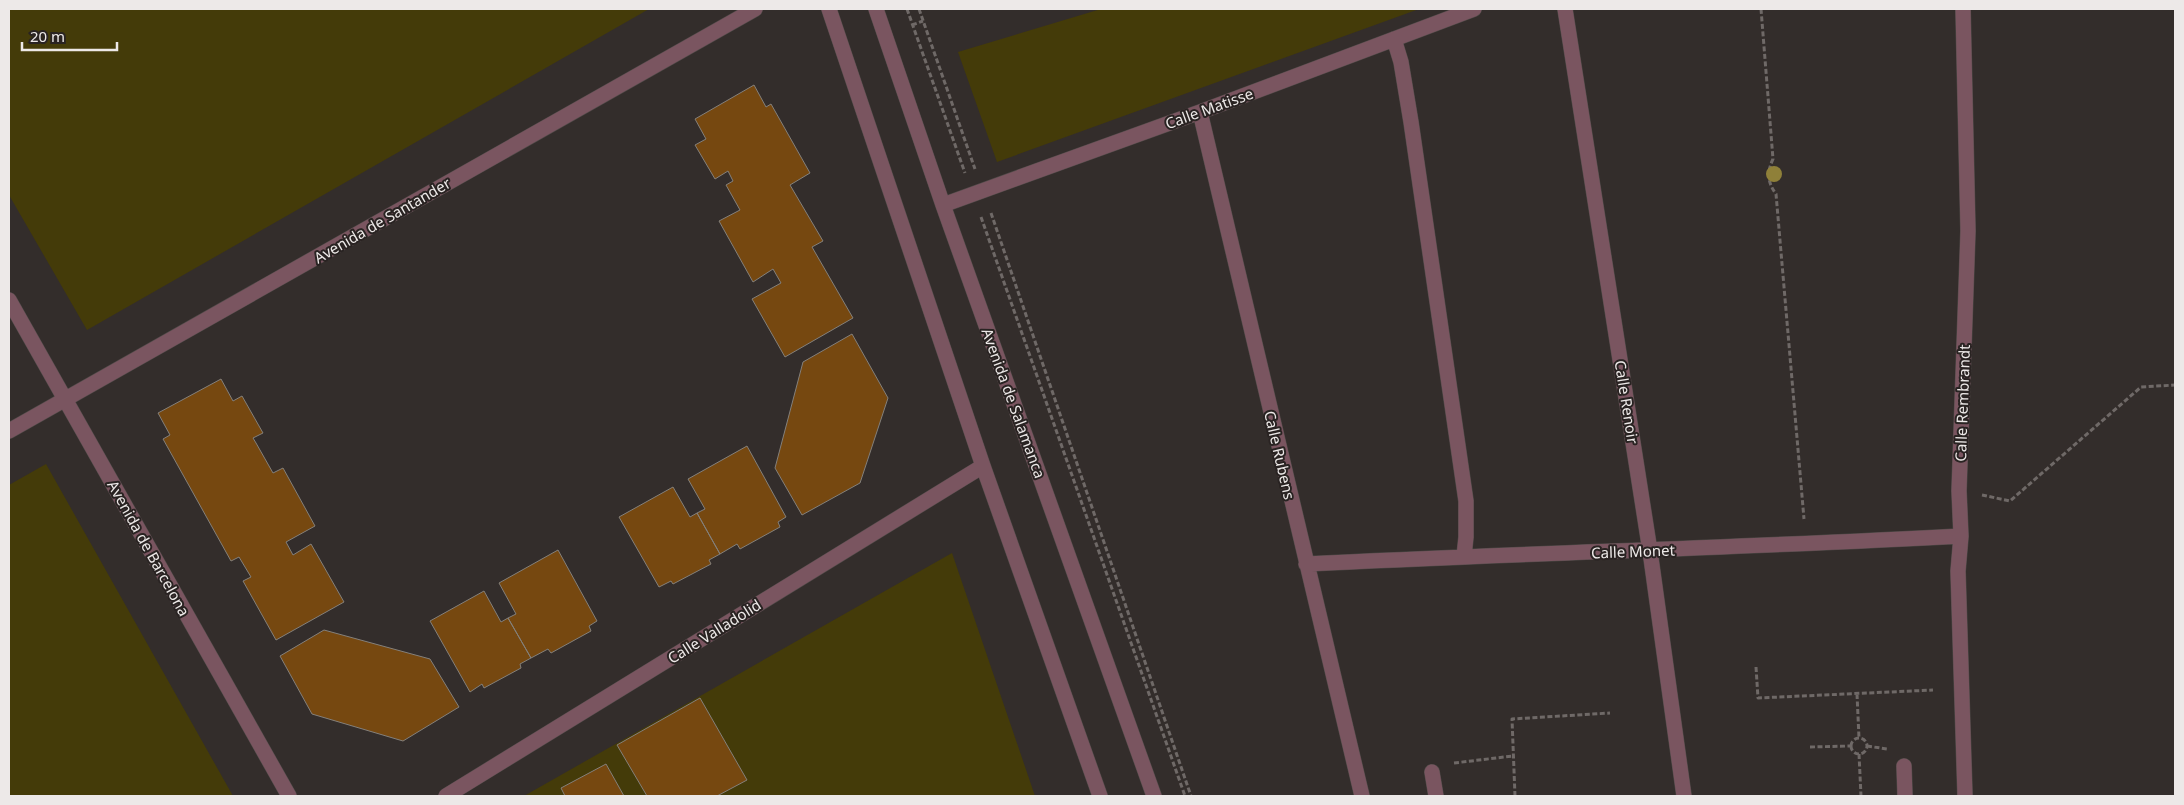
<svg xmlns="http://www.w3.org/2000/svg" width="2184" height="805" font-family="'Noto Sans',sans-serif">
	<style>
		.green { fill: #443b09 }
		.building { fill: #764810; stroke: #84807b }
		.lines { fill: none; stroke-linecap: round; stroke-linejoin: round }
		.minor-casing { stroke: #514b49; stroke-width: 16 }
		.path { stroke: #6f6967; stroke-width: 3; stroke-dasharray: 5 2.5; stroke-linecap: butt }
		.minor { stroke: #7a5560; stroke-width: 15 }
		.tree { fill: #8f8039 }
		.labels { text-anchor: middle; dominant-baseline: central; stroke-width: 4; stroke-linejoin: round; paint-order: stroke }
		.street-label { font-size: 15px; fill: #ede9e8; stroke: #292322 }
	</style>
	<rect width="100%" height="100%" fill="#332d2b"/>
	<!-- green -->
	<path class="green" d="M9,9h640l-562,321 -78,-135z
		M1101,9h318l-422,153 -39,-110z
		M46,464l187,332h-224v-311z
		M952,553l83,243h-511z"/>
	<!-- building -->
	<path class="building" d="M754,85l12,22 5,-3 39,69 -20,12 33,56 -11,6 41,71 -68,39 -33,-58 29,-16 -8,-14 -20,13 -34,-61 21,-11 -14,-25 7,-4 -5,-10 -13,8 -20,-34 11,-6 -11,-20z
		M852,334l36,64 -28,85 -58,32 -27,-47 28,-106z
		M221,379l12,22 9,-5 21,37 -10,5 3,5 17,30 10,-5 32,58 -29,16 7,13 18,-11 33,58 -68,38 -33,-59 8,-4 -12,-20 -8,4 -68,-122 7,-4 -12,-22z
		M747,446l39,71 -8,5 2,5 -40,22 -3,-5 -17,10 -23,-41 8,-4 -17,-30z
		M673,487l17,30 7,-4 23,41 -11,6 2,4 -38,20 -2,-3 -12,6 -40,-70z
		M558,550l39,71 -8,5 2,5 -40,22 -3,-4 -17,9 -23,-40 8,-4 -17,-31z
		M484,591l17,31 7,-4 23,40 -11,6 1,4 -37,20 -2,-4 -12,8 -40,-71z
		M324,630l106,29 29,48 -56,34 -91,-27 -32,-58z
		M700,698l47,82 -30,16h-70l-30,-51z
		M606,764l18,32h-59l-4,-8z"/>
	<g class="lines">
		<defs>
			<path id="minor" d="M829,9l154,457 117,330
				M876,9l67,196 211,591
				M1565,9l85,542 34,245
				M1963,9l5,222 -9,260 2,45 -3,35 7,225
				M1394,39l7,23 10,60 55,379v36l-2,19
				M1200,112l162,684
				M943,205l257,-93 274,-103
				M9,300l280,496
				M9,431l746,-422
				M1306,564c218,-11 436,-16 655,-28
				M1904,766l1,30
				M1432,772l4,24
				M446,796l537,-330"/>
		</defs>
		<!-- minor casing -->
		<use href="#minor" class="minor-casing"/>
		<!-- path -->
		<path class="path" d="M907,9l58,164
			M919,9l56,160
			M1761,9l12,150c-6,13 -6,23 3,35l28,325
			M912,25l11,-4
			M991,213l200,583
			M981,217l204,579
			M1982,495l28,6 131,-114 34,-2
			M1756,667l2,31 175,-8
			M1857,694l2,44
			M1851 746a8 8 0 1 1 16 0a8 8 0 1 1-16 0Z
			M1867,746l20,3
			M1810,747l40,-1
			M1859,754l2,42
			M1454,763l59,-7
			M1515,796l-3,-77 98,-6"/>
		<!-- minor -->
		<use href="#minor" class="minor"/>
	</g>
	<!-- trees -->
	<circle class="tree" cx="1774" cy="174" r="8"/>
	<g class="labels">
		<!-- street labels -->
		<g class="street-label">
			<text transform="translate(1209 108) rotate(-20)">Calle Matisse</text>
			<text transform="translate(382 220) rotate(-30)">Avenida de Santander</text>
			<text transform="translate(1627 402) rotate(81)">Calle Renoir</text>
			<text transform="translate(1014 403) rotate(70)">Avenida de Salamanca</text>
			<text transform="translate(1962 403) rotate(-88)">Calle Rembrandt</text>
			<text transform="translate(1280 455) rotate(77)">Calle Rubens</text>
			<text transform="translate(149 548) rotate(61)">Avenida de Barcelona</text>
			<text transform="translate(1633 551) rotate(-2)">Calle Monet</text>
			<text transform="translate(714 631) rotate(-32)">Calle Valladolid</text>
		</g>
	</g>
	<!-- border -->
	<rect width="2184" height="805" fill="none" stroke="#ede9e8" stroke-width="20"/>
	<!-- scale -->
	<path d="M22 42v8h95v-8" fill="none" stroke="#ede9e8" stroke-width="2.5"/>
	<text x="30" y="42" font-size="15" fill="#ede9e8" stroke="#292322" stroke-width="4" paint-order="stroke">20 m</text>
</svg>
